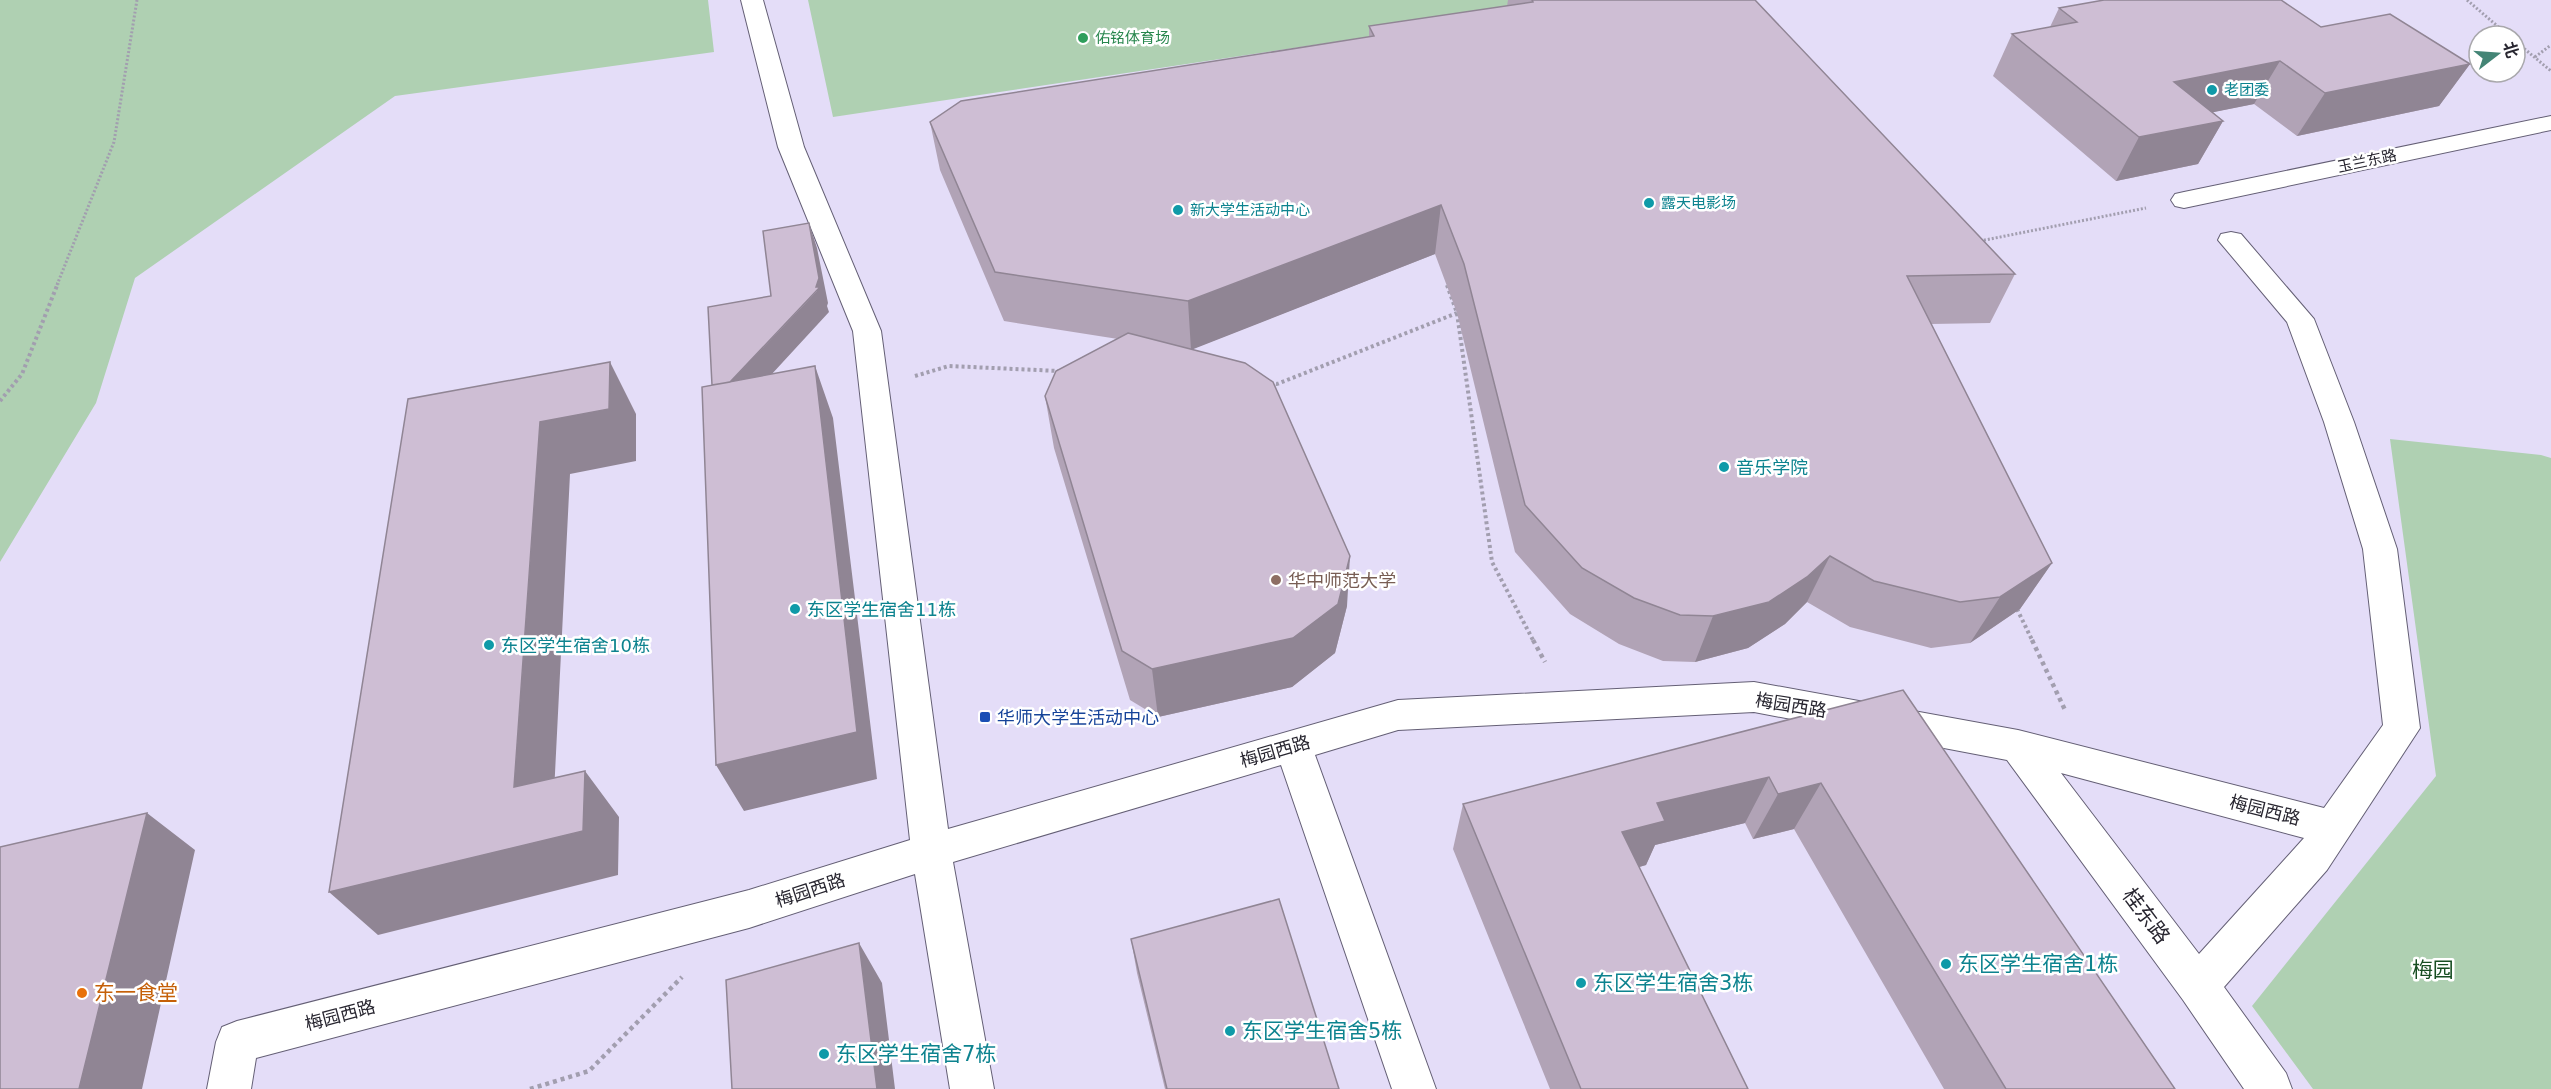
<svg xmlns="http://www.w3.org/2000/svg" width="2551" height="1089" font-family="'DejaVu Sans','Noto Sans SC',sans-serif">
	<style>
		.built { fill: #e4ddf8; fill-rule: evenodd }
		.green { fill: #afd0b2 }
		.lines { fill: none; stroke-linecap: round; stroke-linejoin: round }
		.minor-casing { stroke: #645f75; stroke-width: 2 }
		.path-far2 { stroke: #a29eaf; stroke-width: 3; stroke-dasharray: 2 2; stroke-linecap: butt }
		.path-far1 { stroke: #a29eaf; stroke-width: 4; stroke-dasharray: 3 3; stroke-linecap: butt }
		.path { stroke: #a29eaf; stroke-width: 4.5; stroke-dasharray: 4 4; stroke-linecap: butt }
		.minor { fill: #fff; fill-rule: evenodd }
		.wall { fill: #b1a3b6 }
		.shaded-wall { fill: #908594 }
		.building { fill: #cebed4; stroke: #908594; stroke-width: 1.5 }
		.leisure-dot { fill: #2e9e5b; stroke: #fff; stroke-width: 2 }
		.culture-dot { fill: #0f9aa8; stroke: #fff; stroke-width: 2 }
		.education-dot { fill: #8d6e63; stroke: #fff; stroke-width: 2 }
		.transit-dot { fill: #1a4fb4; stroke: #fff; stroke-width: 2 }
		.food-dot { fill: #e8710a; stroke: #fff; stroke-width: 2 }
		.labels { text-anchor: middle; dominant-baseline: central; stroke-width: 5; stroke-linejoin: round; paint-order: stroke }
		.far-leisure-label { font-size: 15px; fill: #27864d; stroke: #fff; text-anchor: start }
		.far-culture-label { font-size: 15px; fill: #0d838f; stroke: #fff; text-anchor: start }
		.far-street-label { font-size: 15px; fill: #282630; stroke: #fff }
		.culture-label { font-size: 18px; fill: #0d838f; stroke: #fff; text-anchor: start }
		.education-label { font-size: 18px; fill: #785e54; stroke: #fff; text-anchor: start }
		.street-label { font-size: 18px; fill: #282630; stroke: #fff }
		.transit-label { font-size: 18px; fill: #164399; stroke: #fff; text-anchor: start }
		.near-street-label { font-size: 21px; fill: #282630; stroke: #fff }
		.near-culture-label { font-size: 21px; fill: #0d838f; stroke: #fff; text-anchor: start }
		.near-park-label { font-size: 21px; fill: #184e23; stroke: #fff }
		.near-food-label { font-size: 21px; fill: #c56008; stroke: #fff; text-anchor: start }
	</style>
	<rect width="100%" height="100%" fill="#eee9fe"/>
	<!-- built -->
	<path class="built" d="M0,0h2551v1089h-2551zM2479,36h36v36h-36z"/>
	<!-- green -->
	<path class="green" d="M0,0h708l6,52 -319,44 -260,182 -39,125 -96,159z
		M808,0h807l-782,117z
		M2390,439l151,16 10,3v631h-238l-61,-83 184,-230z"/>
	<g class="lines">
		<defs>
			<path id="minor" d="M741,0h22l41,147 77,184 67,498 450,-129 356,-18 264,48 306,78 59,-83 -20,-176 -39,-127 -37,-100 -69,-82 3,-6 10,-2 10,2 73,85 40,103 43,127 23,179 -93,142 -103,117 62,86 6,16h-48l-61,-89 -176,-240 -253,-48 -356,18 -83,25 121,334h-44l-111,-324 -328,97 41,227h-44l-35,-215 -166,54 -493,130 -5,31h-44l9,-47 6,-15 15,-6 512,-131 161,-50 -57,-509 -75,-184zM2061,773l243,65 -105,116z
				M2551,116v14l-367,78 -9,-2 -4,-6 4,-6 9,-2z"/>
		</defs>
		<!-- minor casing -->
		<use href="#minor" class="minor-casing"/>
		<!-- path-far2 -->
		<path class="path-far2" d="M2467,0l42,36
			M2515,41l36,30
			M2535,57l16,-12
			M1980,241l166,-33
			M57,285l57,-143 23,-142"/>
		<!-- path-far1 -->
		<path class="path-far1" d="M1447,285l10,28 35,249 42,80
			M915,376l34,-10 110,5
			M1270,383l7,1 180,-71
			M0,401l22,-27 36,-91
			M2017,609l16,33"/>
		<!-- path -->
		<path class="path" d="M1533,640l12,22
			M2032,640l33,70
			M530,1089l59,-18 93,-94"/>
		<!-- minor -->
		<use href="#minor" class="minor"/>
	</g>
	<!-- wall -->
	<path class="wall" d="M1508,0h247l260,274 -25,49 -59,1 121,239 -32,46 -50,34 -39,5 -81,-21 -43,-25 -22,22 -37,24 -53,14 -32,-1 -44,-17 -49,-30 -55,-62 -58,-239 -22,-59 -243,95 155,257 -12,47 -43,34 -134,30 -28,-17 -76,-252 -9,-52 73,-57 -114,-18 -64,-151 -10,-48 439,-85v-11l138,-20z
		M2059,8l262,19 149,37 -31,42 -142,30 -43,-32 -41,8 10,9 -25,43 -82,17 -123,-105 19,-42 38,-7z
		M1903,690l272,399h-231l-150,-260 -41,10 -8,-16 -90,22 -9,20 -7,2 109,222h-198l-97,-240 10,-45z
		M1131,939l208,150h-174l-28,-116z"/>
	<!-- shaded-wall -->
	<path class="shaded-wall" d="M2280,61l-26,43 -104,21 24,-43z
		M2470,64l-31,42 -142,30 28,-43z
		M2223,121l-25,43 -82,17 23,-44z
		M1441,205l-6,49 -244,96 -3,-49z
		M809,223l8,25 11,55 -1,3 2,6 -105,114 -11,-26 104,-109z
		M610,362l26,52v47l-66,13 -18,359 -38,-46 26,-365z
		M815,366l18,52 44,361 -133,32 -28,-46z
		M1350,556l-3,50 -12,47 -43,34 -134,30 -6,-48z
		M1830,556l-23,46 -22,22 -37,24 -53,14 18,-46z
		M2052,563l-32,46 -50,34 30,-46z
		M585,771l34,46 -1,58 -240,60 -49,-43z
		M1769,777l-24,46 -90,22 -9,20 -41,12 17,-45 35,-29z
		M1821,783l-27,46 -41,10 25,-45z
		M147,813l48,37 -53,239h-63z
		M859,943l23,40 13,106h-18z"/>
	<!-- building -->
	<path class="building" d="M1532,0h223l260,274 -108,2 145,287 -52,34 -40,5 -86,-21 -44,-25 -23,21 -38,25 -56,14 -33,-1 -46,-17 -52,-30 -57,-63 -61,-241 -23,-59 -253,96 -193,-29 -65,-150 31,-21 413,-65 -5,-10 164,-24z
		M2104,0h177l40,27 69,-13 80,50 -145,29 -45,-32 -106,21 49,39 -84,16 -127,-103 65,-12 -18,-14z
		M809,223l10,55 -3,9h4l-90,95 -18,3 -4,-78 63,-11 -8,-65z
		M1128,333l117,30 28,19 77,174 -12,48 -45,34 -141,31 -30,-18 -77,-255 11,-25z
		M610,362l-1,47 -69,13 -26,365 71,-16 -2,60 -254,61 79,-493z
		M815,366l42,366 -141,33 -14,-378z
		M1903,690l272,399h-169l-185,-306 -43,11 -9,-17 -112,26 8,18 -43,11 126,257h-167l-118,-285z
		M147,813l-68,276h-79v-242z
		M1279,899l60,190h-172l-36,-150z
		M859,943l18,146h-145l-6,-109z"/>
	<!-- markers -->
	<circle class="leisure-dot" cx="1083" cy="38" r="6"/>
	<g class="culture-dot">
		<circle cx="2212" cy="90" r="6"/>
		<circle cx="1649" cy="203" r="6"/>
		<circle cx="1178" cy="210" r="6"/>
		<circle cx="1724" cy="467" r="6"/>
		<circle cx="795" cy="609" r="6"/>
		<circle cx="489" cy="645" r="6"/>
		<circle cx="1946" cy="964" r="6"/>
		<circle cx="1581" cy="983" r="6"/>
		<circle cx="1230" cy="1031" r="6"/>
		<circle cx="824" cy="1054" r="6"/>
	</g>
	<circle class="education-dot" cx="1276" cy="580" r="6"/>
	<rect class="transit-dot" x="979" y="711" width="12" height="12" rx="3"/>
	<circle class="food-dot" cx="82" cy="993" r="6"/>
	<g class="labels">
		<!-- far-leisure labels -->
		<g class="far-leisure-label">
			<text x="1095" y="38">佑铭体育场</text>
		</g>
		<!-- far-culture labels -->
		<g class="far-culture-label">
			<text x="2224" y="90">老团委</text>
			<text x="1661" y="203">露天电影场</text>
			<text x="1190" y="210">新大学生活动中心</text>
		</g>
		<!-- far-street labels -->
		<g class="far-street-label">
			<text transform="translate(2367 161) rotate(-12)">玉兰东路</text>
		</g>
		<!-- culture labels -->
		<g class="culture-label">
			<text x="1736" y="467">音乐学院</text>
			<text x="807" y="609">东区学生宿舍11栋</text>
			<text x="501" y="645">东区学生宿舍10栋</text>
		</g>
		<!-- education labels -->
		<g class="education-label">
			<text x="1288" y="580">华中师范大学</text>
		</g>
		<!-- street labels -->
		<g class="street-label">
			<text transform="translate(1791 705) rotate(9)">梅园西路</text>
			<text transform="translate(1275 751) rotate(-16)">梅园西路</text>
			<text transform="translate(2265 810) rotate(14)">梅园西路</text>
			<text transform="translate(810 890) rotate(-18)">梅园西路</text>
			<text transform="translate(340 1015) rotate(-15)">梅园西路</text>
		</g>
		<!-- transit labels -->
		<g class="transit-label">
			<text x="997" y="717">华师大学生活动中心</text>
		</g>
		<!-- near-street labels -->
		<g class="near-street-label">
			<text transform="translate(2146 916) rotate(53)">桂东路</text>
		</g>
		<!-- near-culture labels -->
		<g class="near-culture-label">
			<text x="1958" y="964">东区学生宿舍1栋</text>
			<text x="1593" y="983">东区学生宿舍3栋</text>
			<text x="1242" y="1031">东区学生宿舍5栋</text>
			<text x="836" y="1054">东区学生宿舍7栋</text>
		</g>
		<!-- near-park labels -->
		<g class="near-park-label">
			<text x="2433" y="970">梅园</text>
		</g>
		<!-- near-food labels -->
		<g class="near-food-label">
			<text x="94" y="993">东一食堂</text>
		</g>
	</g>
	<!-- north arrow -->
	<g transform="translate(2497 54) rotate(73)"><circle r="28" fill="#ffffff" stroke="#a9a8ac" stroke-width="1.5"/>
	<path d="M0-4.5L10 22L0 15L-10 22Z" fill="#448576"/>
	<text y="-9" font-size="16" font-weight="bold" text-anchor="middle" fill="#282630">北</text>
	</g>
</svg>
